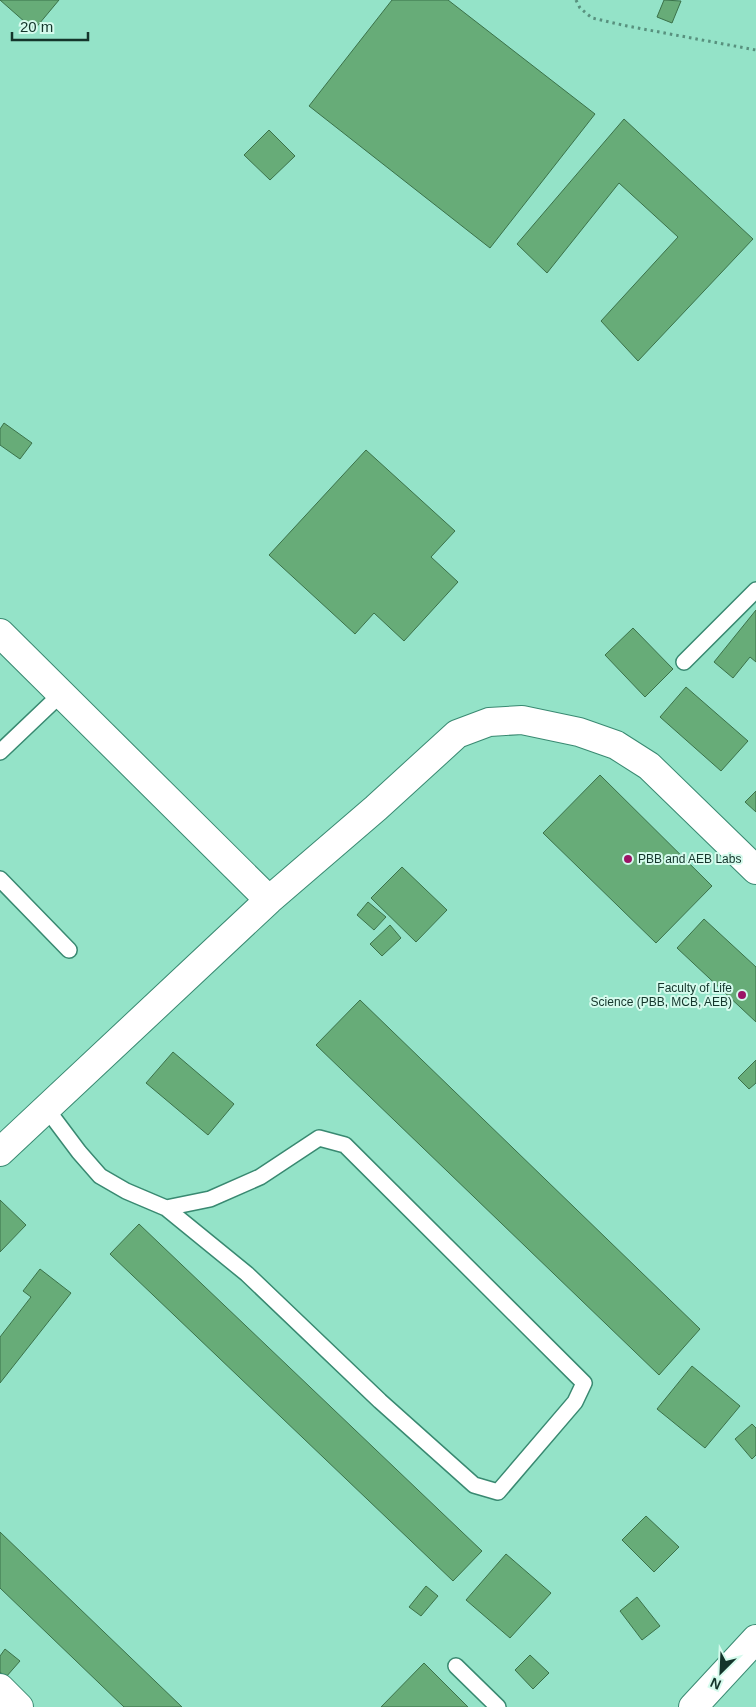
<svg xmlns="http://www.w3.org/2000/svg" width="756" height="1707" font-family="Arial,sans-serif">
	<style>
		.building { fill: #67ac78; stroke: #3b724a }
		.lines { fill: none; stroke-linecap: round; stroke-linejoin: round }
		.lane-casing { stroke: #398971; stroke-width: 18 }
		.street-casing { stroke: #398971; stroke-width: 30 }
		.path { stroke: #58917e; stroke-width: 3; stroke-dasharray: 2.5 4; stroke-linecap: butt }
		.lane { stroke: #fff; stroke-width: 15 }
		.street { stroke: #fff; stroke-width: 28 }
		.poi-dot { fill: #9c1566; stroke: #d5fbed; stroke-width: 2 }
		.labels { text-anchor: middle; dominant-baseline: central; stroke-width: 4; stroke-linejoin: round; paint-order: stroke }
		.poi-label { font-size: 12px; fill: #14352b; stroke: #d5fbed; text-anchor: start }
	</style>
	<rect width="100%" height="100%" fill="#94e3c8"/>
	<!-- building -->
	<path class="building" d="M0,0h59l-25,30z
		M392,0h56l147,114 -105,134 -181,-142z
		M664,0l17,1 -9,22 -15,-6z
		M624,119l129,120 -115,122 -37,-40 77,-84 -59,-54 -72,90 -30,-29z
		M269,130l26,26 -25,24 -26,-25z
		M4,423l28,20 -12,16 -20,-14v-16z
		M366,450l89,81 -24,26 27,25 -54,59 -30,-28 -19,21 -86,-79z
		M756,610v52l-6,-5 -17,21 -19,-16z
		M633,628l40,41 -28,28 -40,-42z
		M686,687l62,54 -27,30 -61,-54z
		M600,775l112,111 -56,57 -113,-110z
		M756,791v21l-11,-10z
		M402,867l45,43 -31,32 -45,-44z
		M368,902l18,15 -12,13 -17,-15z
		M704,919l52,48v55l-79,-74z
		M390,925l11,13 -19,18 -12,-12z
		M360,1000l340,329 -41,46 -343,-330z
		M173,1052l61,52 -26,31 -62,-52z
		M756,1060v23l-7,6 -11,-11z
		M0,1200l26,25 -26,27z
		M139,1224l343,327 -29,30 -343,-327z
		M40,1269l31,24 -71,90v-46l31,-40 -8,-6z
		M692,1366l48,40 -35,42 -48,-39z
		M752,1424l4,4v27l-4,4 -17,-20z
		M646,1516l33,31 -25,25 -32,-32z
		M0,1532l182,175h-58l-124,-119z
		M506,1554l45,39 -41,45 -44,-38z
		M426,1586l12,10 -17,20 -12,-9z
		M637,1597l23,29 -18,14 -22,-29z
		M5,1649l15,12 -14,16 -6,-5v-16z
		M530,1655l19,18 -16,16 -18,-19z
		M424,1663l44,44h-87z"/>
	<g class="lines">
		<defs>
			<path id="lane" d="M684,662l72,-72
				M0,752l61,-58
				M0,879l69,71
				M46,1108l33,44 21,24 26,15 40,17 81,66 133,127 94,84 24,7 77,-90 9,-19 -239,-238 -26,-7 -59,39 -50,22 -44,9
				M456,1666l42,41"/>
			<path id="street" d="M0,633l269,267
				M0,1152l269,-252 107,-92 81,-74 32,-12 33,-2 57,12 37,13 33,21 107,104
				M0,1688l19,19
				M693,1707l63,-68"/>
		</defs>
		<!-- lane casing -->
		<use href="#lane" class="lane-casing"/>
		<!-- street casing -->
		<use href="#street" class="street-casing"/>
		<!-- path -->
		<path class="path" d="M576,0l4,8 12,10 35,8 129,24"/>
		<!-- lane -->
		<use href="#lane" class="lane"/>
		<!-- street -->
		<use href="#street" class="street"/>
	</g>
	<!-- markers -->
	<g class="poi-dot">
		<circle cx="628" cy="859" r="5"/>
		<circle cx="742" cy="995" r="5"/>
	</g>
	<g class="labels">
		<!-- poi labels -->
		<g class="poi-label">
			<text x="638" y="859">PBB and AEB Labs</text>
			<text x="732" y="988" text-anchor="end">Faculty of Life<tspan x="732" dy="14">Science (PBB, MCB, AEB)</tspan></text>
		</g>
	</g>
	<!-- north arrow -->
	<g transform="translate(721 1672) rotate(204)" stroke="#d5fbed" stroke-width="4" paint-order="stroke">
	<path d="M0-4L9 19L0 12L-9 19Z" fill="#14352b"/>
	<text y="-8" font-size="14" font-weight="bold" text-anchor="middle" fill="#14352b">N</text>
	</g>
	<!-- scale -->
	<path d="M12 32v8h76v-8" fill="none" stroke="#14352b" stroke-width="2.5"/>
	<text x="20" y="32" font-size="15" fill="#14352b" stroke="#d5fbed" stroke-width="4" paint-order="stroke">20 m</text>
</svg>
